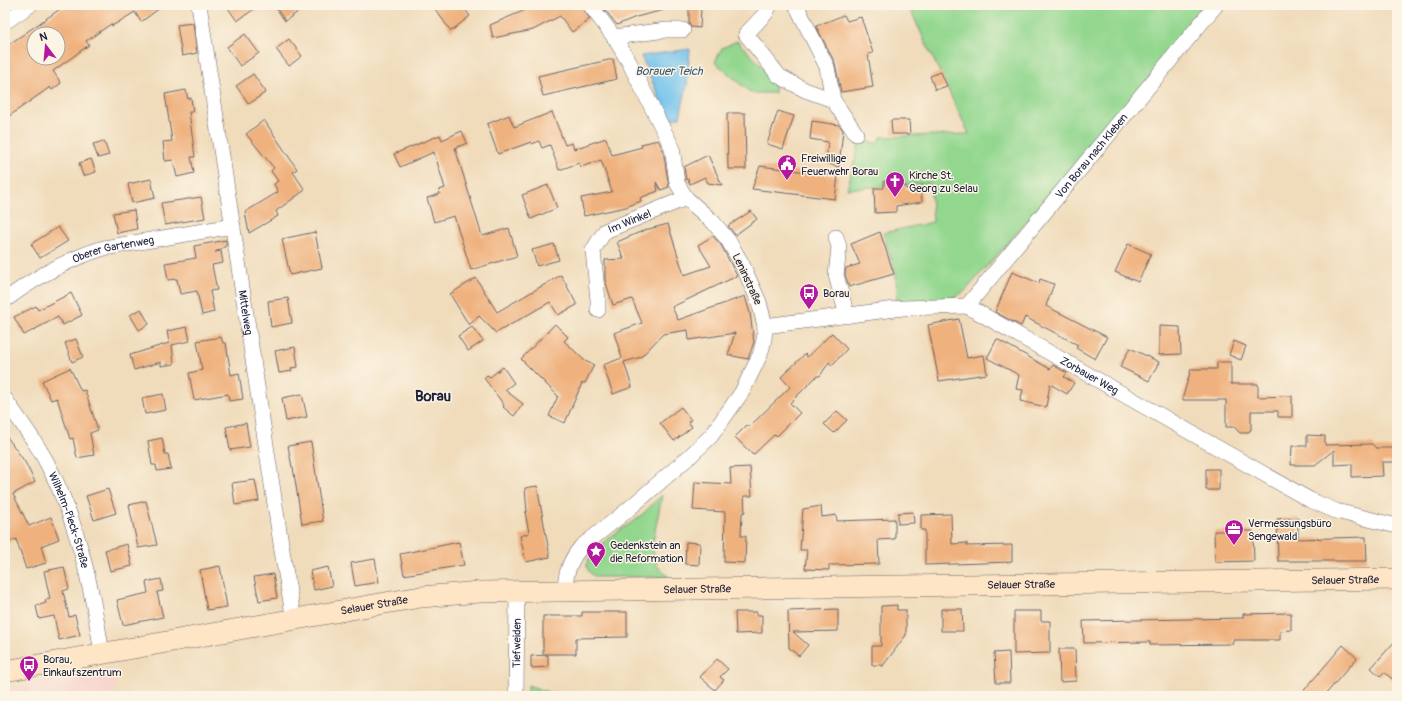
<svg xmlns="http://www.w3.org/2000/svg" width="1402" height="701" font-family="Pangolin,sans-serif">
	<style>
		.built { fill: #f7d0ca }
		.green { fill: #93d78f; stroke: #5a7c65 }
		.water { fill: #71c2ed; stroke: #4a7294 }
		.building { fill: #efb17d; fill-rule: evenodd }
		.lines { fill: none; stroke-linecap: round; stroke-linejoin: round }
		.minor-casing { stroke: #6a6368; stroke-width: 16 }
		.secondary-casing { stroke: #6a6368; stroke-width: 22 }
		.minor { stroke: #fff; stroke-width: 15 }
		.secondary { stroke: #fee5c5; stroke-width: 21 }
		.labels { text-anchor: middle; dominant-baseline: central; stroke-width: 3; stroke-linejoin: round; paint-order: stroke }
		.street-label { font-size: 11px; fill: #22223b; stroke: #fcf5e5 }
		.poi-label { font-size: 11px; fill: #22223b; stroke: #fcf5e5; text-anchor: start }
		.water-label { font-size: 12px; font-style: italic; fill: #3e5a79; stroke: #fcf5e5 }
		.district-label { font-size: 15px; font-weight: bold; fill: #22223b; stroke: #fcf5e5 }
	</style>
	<rect width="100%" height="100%" fill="#fcf5e5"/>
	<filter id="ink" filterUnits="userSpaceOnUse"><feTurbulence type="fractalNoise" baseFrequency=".025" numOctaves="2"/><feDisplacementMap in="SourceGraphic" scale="8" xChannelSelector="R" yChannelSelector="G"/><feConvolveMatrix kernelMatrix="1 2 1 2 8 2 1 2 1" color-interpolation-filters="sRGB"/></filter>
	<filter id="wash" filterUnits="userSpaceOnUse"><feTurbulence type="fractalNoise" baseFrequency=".012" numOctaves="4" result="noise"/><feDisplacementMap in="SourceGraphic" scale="16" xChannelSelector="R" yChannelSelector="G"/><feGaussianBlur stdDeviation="0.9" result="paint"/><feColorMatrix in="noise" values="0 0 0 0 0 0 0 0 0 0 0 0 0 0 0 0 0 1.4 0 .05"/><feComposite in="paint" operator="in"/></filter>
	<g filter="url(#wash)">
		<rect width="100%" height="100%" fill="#f0dcbb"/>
		<!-- built -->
		<path class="built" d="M115,668v28h-110v-7z"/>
		<!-- green -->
		<path class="green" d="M908,5h301l-102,126 -141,159c-15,14 -49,11 -69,12l-1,-28 -13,-41 50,-11 -3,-39 -83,6 13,-48 18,2 3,-6 88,-3z
			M737,41l36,36 2,16h-24l-36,-31 7,-14z
			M662,495l-10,51 5,20 12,11h-73c-31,-16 26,-47 39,-57 10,-7 18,-17 27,-25z
			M528,685l31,11h-31z"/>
		<!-- water -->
		<path class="water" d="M690,49l-3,36 -7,32 -11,3 -28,-64z"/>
		<g id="blocks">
			<!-- building -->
			<path class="building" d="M66,5h98l-23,17 -6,-10 -23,14 -1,-2 -25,17 3,4 -36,26 8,12 -9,7 -2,-3 -45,32v-72zM34,34h24v24h-24z
				M226,5h34l-23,16z
				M274,5h34l-23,16z
				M432,5h30l8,11 -19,15z
				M537,5h44l9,14 -18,13 -12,-16 -27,14 -40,8 -3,-13z
				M601,5h63v5l-28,7 -19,8z
				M689,7l12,1 -1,20 -9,-1 -2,-4z
				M844,15l3,6 14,-4 12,36 -5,1 5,33 -32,5 -6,-29 -19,-37z
				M193,23l4,30 -15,3 -5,-31z
				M245,34l14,19 -19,13 -13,-19z
				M289,39l13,17 -13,10 -13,-17z
				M613,59l4,20 -74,17 -5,-20z
				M941,72l6,14 -12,4 -5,-14z
				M253,74l13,18 -17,12 -13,-18z
				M186,90l2,9 3,-1 2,14h-4l6,45h-4l3,16 -17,4 -4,-17 -8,1 -2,-19 9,-1 -7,-47z
				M778,111l16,5 -11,33 -16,-5z
				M552,112l13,33 7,-2 2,6 32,-11 6,17 30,-8 -1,-3 17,-4 5,10 6,37 -8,3 -5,-8 2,9 -18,7 1,3 -15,6 -42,9 -3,-18 31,-6 -11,-32 -20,7 -2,-4 -20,7 -9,-25 -8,3 -3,-7 -7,3 -1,-2 -33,12 -11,-30 22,-9 5,12z
				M727,113h18l1,56h-18z
				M264,120l33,49 -4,3 12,18 -29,21 2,5 -29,17 -4,-21 33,-20 -4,-8 4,-3 -7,-10 3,-3 -28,-34z
				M891,120h18l1,14h-18z
				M812,121l27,4 4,5 -4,37 -13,-4 2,-21 -18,-3z
				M462,131l5,12 -12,5 27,88 27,-8 8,28 -46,14 -17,-54 -20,6 -7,-24 13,-4 -1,-4 6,-2 -11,-36 -34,15 -6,-13 46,-19 2,5z
				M104,141l5,14 -11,3 -5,-14z
				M708,155l14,30 -14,-2 -3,-6 -15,7 -2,-5 -2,1 -2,-13z
				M91,159l5,13 -13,4 -4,-13z
				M760,166l78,10 -3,23 -83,-10z
				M151,179l4,19 -23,5 -4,-19z
				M884,181h12v6l10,-1v3l15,-1 1,14 -26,4v6l-21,1 -1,-25h10z
				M548,185l9,23 -26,11 -9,-24z
				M201,197l4,21 -40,7 -4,-22z
				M134,210l3,19 -20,4 -4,-20z
				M751,211l6,8 -22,16 -7,-9z
				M668,224l16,51 27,-9 -13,-21 15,-9 8,9 16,31 -65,31 6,13 67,-24 5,17 4,29 -6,17 -20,-4 7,-22 -46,7 -1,-10 -25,4 -22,23 -17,5 8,25 -19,7 -10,-29 19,-7 -8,-25 28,-10 -10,-24 -19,6 -8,-25v-20l19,-1 -7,-17 28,-12z
				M58,227l10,14 -28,17 -9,-14z
				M315,232l7,36 -32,7 -8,-36z
				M880,232l14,42 -45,13 -4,-13 1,-6 14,-4 -9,-20z
				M226,240v6l-11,6 6,-1 2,12 -11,2 5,25 -7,1 4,21 -12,3 -5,-24 -17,3 -3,-15 -9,1 -3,-17 31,-5 -2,-12z
				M554,244l5,16 -22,6 -5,-16z
				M1128,244l23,10 -13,28 -23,-10z
				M1012,272l27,11 1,-4 14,5 -8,22 61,31 -12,22 -19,-11 2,-3 -53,-28 -4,9 -26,-14z
				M561,275l16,30 -19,10 -8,-13 -54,31 -17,-17 -10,9 -19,-31 26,-16 21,34z
				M71,293l11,22 -19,10 -5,-8 -34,18 -10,-18 22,-11 2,4z
				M288,298l4,25 -21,4 -3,-26z
				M141,309l8,15 -10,6 -9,-15z
				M959,319l8,39 17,-3 3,19 -48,7 -11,-56z
				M555,324l13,13 -4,4 21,20 9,4 -9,18h-3l-17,40 -16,-7 9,-20 -37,-37z
				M1159,326l21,1 1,27 -22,1z
				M187,327l3,14 -18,4 2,19 -13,2v-4l-27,8 -4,-15 39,-12 -2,-12z
				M472,327l11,14 -15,10 -10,-15z
				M832,333l15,16 -15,16 -3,-3 -9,14h-3l-27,27 10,10 -23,23 -2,-2 -22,21 -18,-18 12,-12 2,2 41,-40 -9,-10 24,-23 2,3z
				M221,337l2,6h3l5,32 8,-2 4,26 -14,2 -1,-7 -34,6 -5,-27 13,-3 -5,-29z
				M76,339l7,18 -11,5 -7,-19z
				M997,339l53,30 3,-4 14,8 -3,4 10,6 -7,11 -17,-10 -4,23 -26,-6 3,-11 -7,-1 3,-14 -32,-17z
				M1234,341l12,5 -5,14 -12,-5z
				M295,347l3,20 -7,1 1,3 -13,2 -4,-22z
				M1130,348l29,14 -10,19 -29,-14z
				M1217,362h14v22h27v13l34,-1v21h-14v-6h-27v19l-4,3h-7l-6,-6h-8v-27h-44l9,-31h26z
				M503,367l11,16 -9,7 18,14 -9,12 -11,-9 1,-2 -20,-27 3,-3 3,2z
				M70,368l11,23 4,-1 13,40 -8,3 4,22 -17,3 -4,-20 -3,1 -13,-41 -6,2 -9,-19z
				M163,394l3,16 -21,4 -3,-16z
				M302,394l5,23 -21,4 -4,-23z
				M681,407l10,13 -3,2 4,5 -18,14 -14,-18z
				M837,411l10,9 -13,13 -10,-9z
				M246,423l4,24 -20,3 -4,-23z
				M5,434l20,28 10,20 -22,12 16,32 22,-9 8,22 -18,7 5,17 -20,6 -10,-30 -11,5z
				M1307,435l18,1v9l47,-1 4,4h21v14h-15l1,14 -31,1v-13l-18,1v-15l-19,15h-24l1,-19h15z
				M162,438l3,16h3l3,15 -14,2 -1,-6h-4l-4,-24z
				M311,442l12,79 -21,3 -9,-57h-1l-4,-21z
				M750,467l2,29h-8l1,16 -3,1 -1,23h5l-1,27 -21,-1 1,-50 -32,-2 2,-28 36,2 -1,-16z
				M1206,469h13v21h-13z
				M255,480l4,21 -24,4 -3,-22z
				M537,486l13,71 -24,5 -6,-26 9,-3 -4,-21h2l-2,-24z
				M108,489l8,24 -22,7 -8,-24z
				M146,501l11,44 -19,3 -9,-43z
				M821,506l1,11 14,-2 1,6 58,-2v20l-17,1 1,24 -50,1v5l-24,-1 2,-19h-7l3,-41z
				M913,512l1,11 -16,1v-11z
				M951,514l1,30 15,-1v3l45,-1v17l-87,3v-35h-4v-15z
				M1298,518v21l68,-2 1,24h-89l-1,-42z
				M1214,531h39l1,30 -39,1z
				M459,542l5,23 -60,10 -4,-21z
				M686,542l14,1 -1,22 -14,-1z
				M127,544l5,22 -22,5 -5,-21z
				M375,559l4,23 -24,4 -4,-23z
				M220,566l7,41 -20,3 -7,-40z
				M64,567l5,22 -6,2 6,26 6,-2 5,20 -21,5 -5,-24 -15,3 -3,-13 10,-3 -1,-3 5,-1 -6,-28z
				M328,567l4,19 -18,4 -4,-19z
				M273,574l4,24 -18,3 -5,-24z
				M161,579l2,12 -6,1 6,25 -40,8 -6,-25 31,-7 -2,-11z
				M897,605v5h9v25l-24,32v-2h-10v-19h9v-40z
				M838,609v22l-45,1 15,13 -9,11 -10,-8 -1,-37z
				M941,609h21l1,22h-22z
				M1014,611h27v10h9v32l-36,1z
				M582,612h45v25l-51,1v16h-33v-38h39z
				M735,612h22v3h5v18l-26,1z
				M1291,613v17l-11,1v9h-47v4l-83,1v-3l-66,1 -1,-22 160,-3v-4z
				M1397,639v44l-13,-11 -4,4 -9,-8z
				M1343,645l14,13 -33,38h-25z
				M1059,649h16l1,32 -16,1z
				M1009,652l1,31h-14l-2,-30z
				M548,655v12l-17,1v-12z
				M717,659l11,10 -8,8 4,3 -9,10 -15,-13z"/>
		</g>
	</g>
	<g filter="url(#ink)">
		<use href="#blocks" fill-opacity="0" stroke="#6a6368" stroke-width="1"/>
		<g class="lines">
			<defs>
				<g id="minor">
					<path id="s1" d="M199,5l84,552 11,63"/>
					<path d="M770,5l-4,8 -20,21 33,42 26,14 28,10"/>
					<path d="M796,5l31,62 6,33 23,34"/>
					<path d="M5,22l25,-17"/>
					<path d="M614,37l52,-7h17"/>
					<path d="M836,237l3,10 -3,28 11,41"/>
					<path id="s2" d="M5,300c31,-23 62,-41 99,-52l129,-22"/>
					<path id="s3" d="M967,306l249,-301"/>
					<path id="s4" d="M598,310v-10l-5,-50 12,-19 81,-33"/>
					<path id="s5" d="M765,326l138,-18 64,-2 343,194 26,11 61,15"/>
					<path id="s6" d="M5,399c14,21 30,41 42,64 31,59 45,125 55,191"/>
					<path d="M565,590c0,-17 5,-30 16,-43l43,-34 65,-56 22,-21 31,-44 18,-37 4,-15 1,-14 -6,-24 -17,-38 -14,-24 -15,-18 -27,-24 -9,-15 -5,-36 -43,-85 -15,-25 -24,-32"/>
					<path id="s7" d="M516,696l1,-106"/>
				</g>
				<g id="secondary">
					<path id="s8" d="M5,671l380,-68 36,-6 59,-5 917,-13"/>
				</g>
			</defs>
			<!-- minor casing -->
			<use href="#minor" class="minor-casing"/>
			<!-- secondary casing -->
			<use href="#secondary" class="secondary-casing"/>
			<!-- minor -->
			<use href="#minor" class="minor"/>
			<!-- secondary -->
			<use href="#secondary" class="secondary"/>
		</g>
	</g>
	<!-- icons -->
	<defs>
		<symbol id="civic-pin" viewBox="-11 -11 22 30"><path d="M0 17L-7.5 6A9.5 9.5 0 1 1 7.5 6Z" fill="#b5179e" stroke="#fcf5e5"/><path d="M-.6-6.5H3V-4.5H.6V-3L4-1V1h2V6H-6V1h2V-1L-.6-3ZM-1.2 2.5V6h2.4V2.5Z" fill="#fff"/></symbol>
		<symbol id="church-pin" viewBox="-11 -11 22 30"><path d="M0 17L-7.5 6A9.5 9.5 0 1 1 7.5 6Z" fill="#b5179e" stroke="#fcf5e5"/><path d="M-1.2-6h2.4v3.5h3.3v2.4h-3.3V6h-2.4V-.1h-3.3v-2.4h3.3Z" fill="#fff"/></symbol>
		<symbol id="bus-pin" viewBox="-11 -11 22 30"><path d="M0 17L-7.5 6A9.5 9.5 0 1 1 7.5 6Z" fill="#b5179e" stroke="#fcf5e5"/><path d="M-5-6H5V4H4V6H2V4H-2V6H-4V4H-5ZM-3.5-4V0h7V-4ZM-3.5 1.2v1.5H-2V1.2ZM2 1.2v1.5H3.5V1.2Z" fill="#fff"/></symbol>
		<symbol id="office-pin" viewBox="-11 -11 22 30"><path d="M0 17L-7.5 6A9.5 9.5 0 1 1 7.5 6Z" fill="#b5179e" stroke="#fcf5e5"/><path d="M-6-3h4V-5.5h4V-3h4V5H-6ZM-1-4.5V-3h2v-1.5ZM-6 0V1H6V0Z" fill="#fff"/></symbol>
		<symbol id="sight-pin" viewBox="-11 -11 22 30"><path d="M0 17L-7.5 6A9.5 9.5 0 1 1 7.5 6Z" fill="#b5179e" stroke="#fcf5e5"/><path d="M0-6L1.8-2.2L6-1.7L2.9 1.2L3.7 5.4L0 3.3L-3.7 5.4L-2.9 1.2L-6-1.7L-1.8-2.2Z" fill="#fff"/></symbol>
	</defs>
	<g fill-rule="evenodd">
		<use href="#civic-pin" x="776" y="153" width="22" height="30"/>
		<use href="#church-pin" x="884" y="170" width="22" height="30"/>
		<use href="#bus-pin" x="798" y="282" width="22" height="30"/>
		<use href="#office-pin" x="1223" y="518" width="22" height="30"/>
		<use href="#sight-pin" x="585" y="540" width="22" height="30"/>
		<use href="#bus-pin" x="18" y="654" width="22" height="30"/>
	</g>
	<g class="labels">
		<!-- street labels -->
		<g class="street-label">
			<text stroke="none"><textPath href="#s3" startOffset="195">Von Borau nach Kleben</textPath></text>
			<text stroke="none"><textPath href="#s4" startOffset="109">Im Winkel</textPath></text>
			<text stroke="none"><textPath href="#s2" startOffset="121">Oberer Gartenweg</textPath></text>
			<text transform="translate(747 279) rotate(65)">Leninstraße</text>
			<text stroke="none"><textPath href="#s1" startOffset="311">Mittelweg</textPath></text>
			<text stroke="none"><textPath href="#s5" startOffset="344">Zorbauer Weg</textPath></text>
			<text stroke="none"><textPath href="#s6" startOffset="138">Wilhelm-Pieck-Straße</textPath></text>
			<text stroke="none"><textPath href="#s8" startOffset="1347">Selauer Straße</textPath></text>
			<text stroke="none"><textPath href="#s8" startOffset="1023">Selauer Straße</textPath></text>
			<text stroke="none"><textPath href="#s8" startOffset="699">Selauer Straße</textPath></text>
			<text stroke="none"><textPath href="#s8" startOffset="375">Selauer Straße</textPath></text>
			<text stroke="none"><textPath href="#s7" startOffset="53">Tiefweiden</textPath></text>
		</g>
		<!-- poi labels -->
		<g class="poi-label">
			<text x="801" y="158">Freiwillige<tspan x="801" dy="13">Feuerwehr Borau</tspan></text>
			<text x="909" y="175">Kirche St.<tspan x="909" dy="13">Georg zu Selau</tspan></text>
			<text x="823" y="293">Borau</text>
			<text x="1248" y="523">Vermessungsbüro<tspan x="1248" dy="13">Sengewald</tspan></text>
			<text x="610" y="545">Gedenkstein an<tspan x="610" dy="13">die Reformation</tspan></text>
			<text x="43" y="659">Borau,<tspan x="43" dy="13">Einkaufszentrum</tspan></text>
		</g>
		<!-- water labels -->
		<g class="water-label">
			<text x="669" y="71">Borauer Teich</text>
		</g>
		<!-- district labels -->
		<g class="district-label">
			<text x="433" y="396">Borau</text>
		</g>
	</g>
	<!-- margin -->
	<rect width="1402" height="701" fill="none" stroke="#fcf5e5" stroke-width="20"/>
	<!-- north arrow -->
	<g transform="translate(46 46) rotate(344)"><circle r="19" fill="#fcf5e5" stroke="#a5a1a1"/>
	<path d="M0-3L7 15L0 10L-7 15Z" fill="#b5179e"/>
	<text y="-6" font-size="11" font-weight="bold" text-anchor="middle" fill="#22223b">N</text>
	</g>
</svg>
